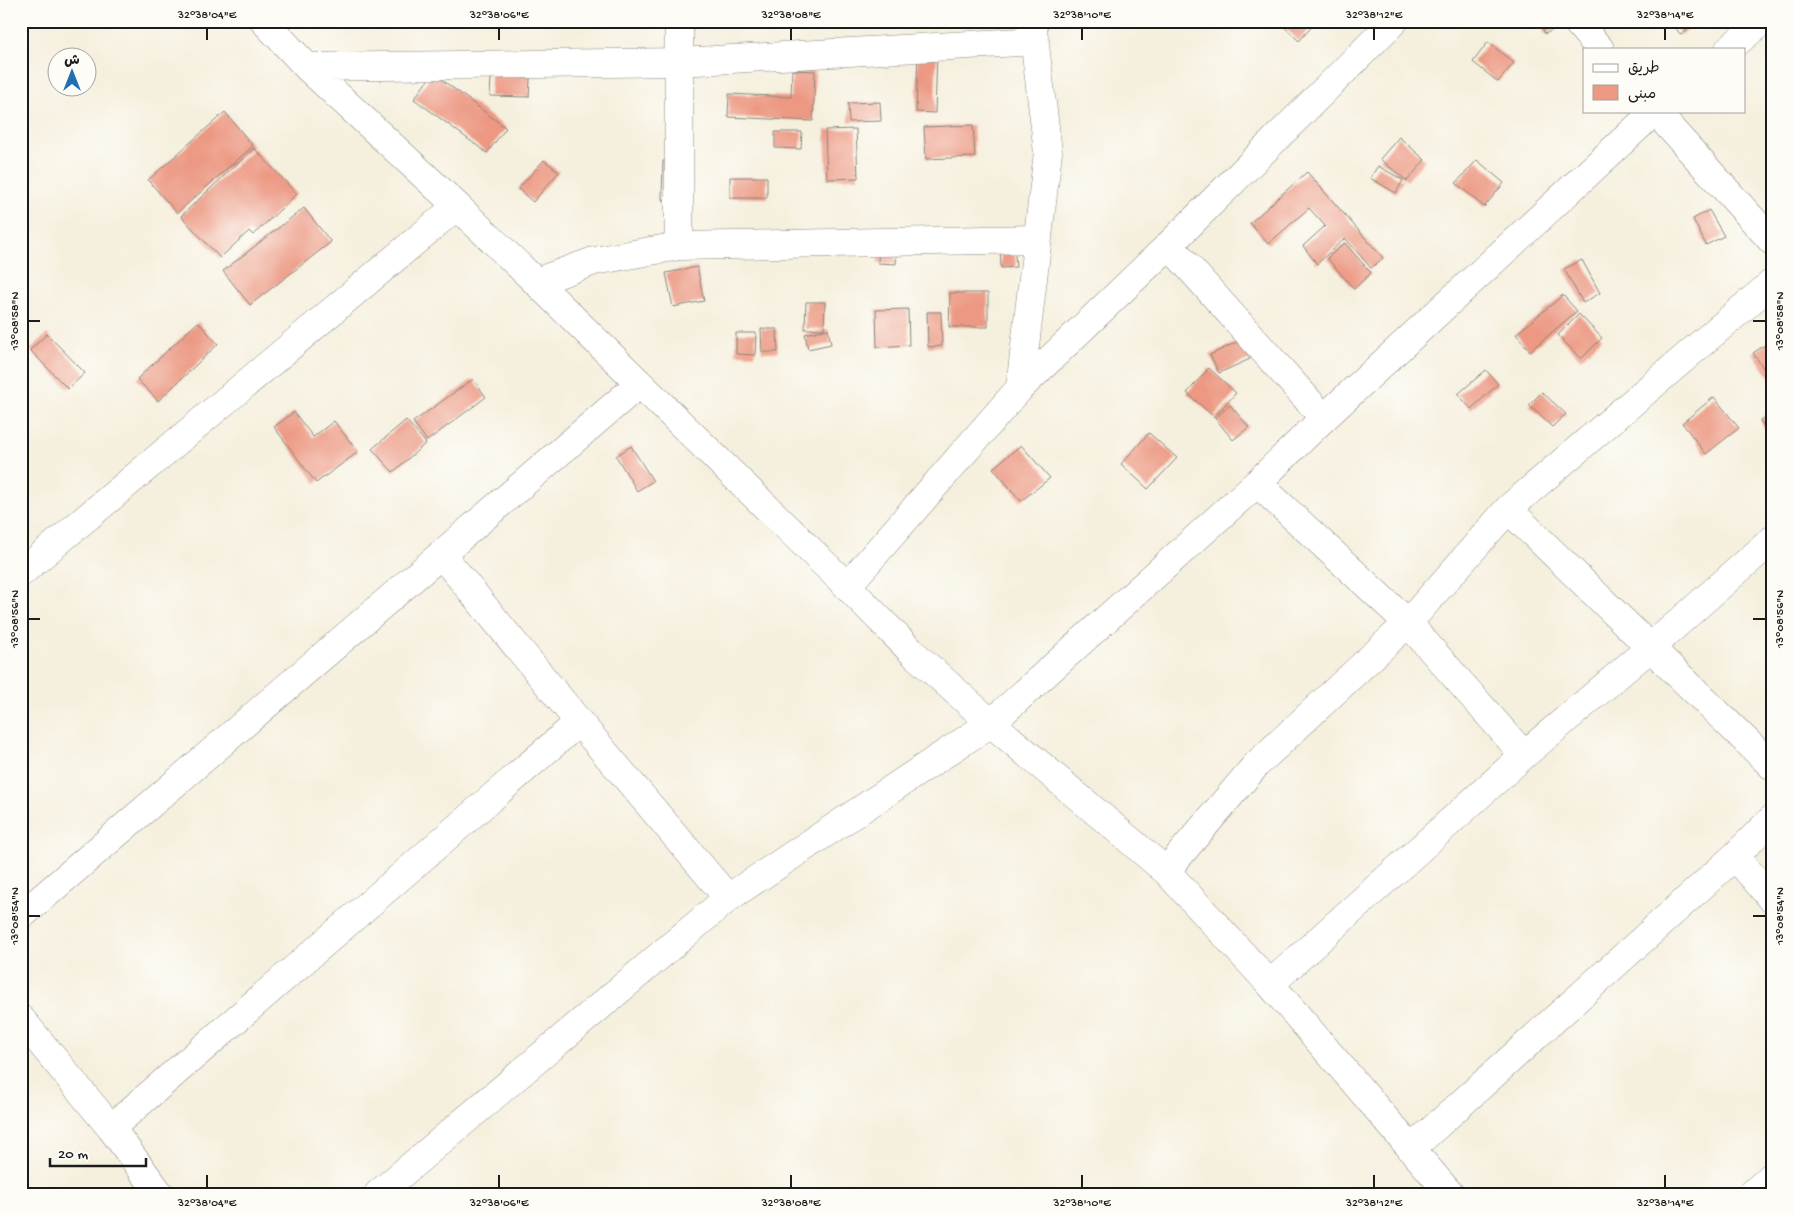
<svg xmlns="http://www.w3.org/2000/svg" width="1793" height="1215" font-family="'Gochi Hand','Playpen Sans Arabic',sans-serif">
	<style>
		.building { fill: #ec9882 }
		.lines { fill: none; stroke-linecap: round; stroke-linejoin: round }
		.minor-casing { stroke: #88867c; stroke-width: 29 }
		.minor { stroke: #fff; stroke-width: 28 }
		.ticks { fill: none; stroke: #1c1c1c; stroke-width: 2 }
		.neatline { fill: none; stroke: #1c1c1c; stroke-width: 2 }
		.ticks-label { font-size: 12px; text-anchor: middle; fill: #1c1c1c }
	</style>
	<rect width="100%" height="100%" fill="#fdfcf7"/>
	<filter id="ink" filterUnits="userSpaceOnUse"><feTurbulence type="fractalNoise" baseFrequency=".02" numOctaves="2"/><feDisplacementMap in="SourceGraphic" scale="10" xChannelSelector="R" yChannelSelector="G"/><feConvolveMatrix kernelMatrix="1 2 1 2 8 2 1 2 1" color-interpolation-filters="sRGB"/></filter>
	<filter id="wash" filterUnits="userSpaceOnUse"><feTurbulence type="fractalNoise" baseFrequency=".0096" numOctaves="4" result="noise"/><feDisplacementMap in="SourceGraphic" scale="20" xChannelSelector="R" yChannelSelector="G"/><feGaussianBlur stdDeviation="1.12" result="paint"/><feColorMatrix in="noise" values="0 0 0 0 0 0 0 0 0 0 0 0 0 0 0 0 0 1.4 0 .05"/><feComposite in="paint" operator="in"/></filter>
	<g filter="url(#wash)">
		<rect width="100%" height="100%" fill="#f5efdd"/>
		<g id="blocks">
			<!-- building -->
			<path class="building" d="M1278,21h39l-18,20z
				M1539,21h21l2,4 -17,9z
				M1670,21h30l-19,14z
				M1488,42l26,21 -16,19 -25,-20z
				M918,51l19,1 -2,61 -19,-1z
				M492,61l39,1 -2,35 -39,-1z
				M792,70l23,1 -2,50 -85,-4 1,-23 62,3z
				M433,73l73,55 -19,25 -73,-54z
				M880,102l1,19 -32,1 -1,-19z
				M225,112l28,34 -76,67 -29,-33z
				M973,125l2,32 -49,2 -2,-32z
				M856,129l2,49 -31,1 -2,-49z
				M775,132h27l-1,17 -26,-1z
				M1399,137l26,23 -18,21 -27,-22z
				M254,148l43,46 -44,41 -4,-4 -29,27 -39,-42z
				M544,160l15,12 -26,30 -15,-13z
				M1477,160l27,23 -20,24 -28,-24z
				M663,161h16l-1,39h-16z
				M1378,166l25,14 -7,13 -26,-15z
				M1307,172l76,86 -12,10 -26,-30 -28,26 -14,-18 22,-20 -16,-18 -41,36 -18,-21z
				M730,177h37v21h-37z
				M304,208l27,34 -81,63 -27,-34z
				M1709,210l15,26 -18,9 -13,-26z
				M879,242h18l-1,22 -18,-1z
				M1014,243l2,24 -15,1 -1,-24z
				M1345,243l26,30 -17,16 -27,-31z
				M1582,260l18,33 -17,10 -19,-34z
				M697,267l7,34 -31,6 -7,-34z
				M950,293h38v34h-39z
				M1563,295l14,16 -47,40 -14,-17z
				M806,302h19l-1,27h-19z
				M908,309l1,36 -32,2 -1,-37z
				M927,312h14l1,34 -14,1z
				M1579,314l23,24 -21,21 -23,-24z
				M198,322l20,22 -60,57 -21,-22z
				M761,329h16l1,23h-16z
				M828,329l3,15 -23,5 -3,-15z
				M736,333h20l-1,22 -19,-1z
				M47,334l38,39 -17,16 -38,-39z
				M1241,340l9,19 -31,14 -9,-18z
				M1768,343l4,6v32l-19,-28z
				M1209,368l27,25 -22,24 -27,-24z
				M1486,370l12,14 -27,25 -13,-15z
				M473,379l13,18 -59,44 -14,-19z
				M1542,392l24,22 -14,13 -23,-22z
				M1714,397l25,31 -33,26 -24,-31z
				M1230,405l19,22 -16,13 -18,-22z
				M294,412l19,25 21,-16 24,31 -42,31 -42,-56z
				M1772,413v29l-12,-22z
				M406,420l20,23 -33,29 -21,-23z
				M1149,433l28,25 -29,31 -27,-25z
				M1021,445l29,33 -29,23 -28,-33z
				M631,446l22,35 -16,10 -21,-35z"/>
		</g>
	</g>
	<g filter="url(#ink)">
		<use href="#blocks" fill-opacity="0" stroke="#88867c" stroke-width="1"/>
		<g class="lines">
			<defs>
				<path id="minor" d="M264,21l43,46 150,139 79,76 311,304 66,67 78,70 175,148 104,113 180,210
					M1576,21l24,28
					M1729,49l33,-28
					M307,67l373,-5 355,-21
					M1655,111l117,130
					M1169,245l155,173
					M679,246v-225
					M536,282l58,-21 85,-15 359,-7
					M1020,388l28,-236 -16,-131
					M1257,483l151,140 116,132
					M1508,509l264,257
					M441,554l138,168 149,176
					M21,573l436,-367
					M847,586l173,-198 149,-143 225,-224
					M1735,856l37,43
					M1166,871l90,-106 152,-142 100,-114 264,-226
					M21,916l618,-532
					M1270,984l254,-229 127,-108 121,-107
					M21,1019l90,109 49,66
					M111,1128l468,-406
					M1411,1149l324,-293 37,-37
					M378,1194l350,-296 263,-175 266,-240 67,-65 331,-307
					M1752,1194l20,-18"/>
			</defs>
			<!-- minor casing -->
			<use href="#minor" class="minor-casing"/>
			<!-- minor -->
			<use href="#minor" class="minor"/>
		</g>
	</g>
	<!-- ticks -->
	<path class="ticks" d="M207,28v12M499,28v12M791,28v12M1082,28v12M1374,28v12M1665,28v12M28,321h12M1753,321h13M28,619h12M1753,619h13M28,916h12M1753,916h13M207,1175v13M499,1175v13M791,1175v13M1082,1175v13M1374,1175v13M1665,1175v13"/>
	<!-- margin -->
	<rect width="1793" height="1215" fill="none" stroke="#fdfcf7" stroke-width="55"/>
	<!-- legend -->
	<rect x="1583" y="48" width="162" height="65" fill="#fdfcf7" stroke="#a3a29f"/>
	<rect x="1593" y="64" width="25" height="8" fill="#ffffff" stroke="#a3a29f"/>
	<text x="1628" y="72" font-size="15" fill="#1c1c1c">طريق</text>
	<rect x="1593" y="85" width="25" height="15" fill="#ec9882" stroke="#a3a29f"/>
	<text x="1628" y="98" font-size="15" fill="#1c1c1c">مبنى</text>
	<!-- north arrow -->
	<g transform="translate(72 72)"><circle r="24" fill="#fdfcf7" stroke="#a3a29f"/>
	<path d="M0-4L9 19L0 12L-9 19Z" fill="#1f6fb2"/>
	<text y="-8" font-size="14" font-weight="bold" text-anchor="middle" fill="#1c1c1c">ش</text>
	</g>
	<!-- scale -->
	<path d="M50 1158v8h96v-8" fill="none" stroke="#1c1c1c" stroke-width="2.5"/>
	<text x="58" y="1158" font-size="15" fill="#1c1c1c" stroke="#fdfcf7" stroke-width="4" paint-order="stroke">20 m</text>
	<rect x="28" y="28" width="1738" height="1160" class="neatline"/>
	<g class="ticks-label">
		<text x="207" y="18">32°38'04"E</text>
		<text x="499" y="18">32°38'06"E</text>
		<text x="791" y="18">32°38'08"E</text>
		<text x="1082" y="18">32°38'10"E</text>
		<text x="1374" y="18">32°38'12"E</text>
		<text x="1665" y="18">32°38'14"E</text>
		<text transform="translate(14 321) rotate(-90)" y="4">13°08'58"N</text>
		<text transform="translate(1779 321) rotate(-90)" y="4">13°08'58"N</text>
		<text transform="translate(14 619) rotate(-90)" y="4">13°08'56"N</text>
		<text transform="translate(1779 619) rotate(-90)" y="4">13°08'56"N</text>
		<text transform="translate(14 916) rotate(-90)" y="4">13°08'54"N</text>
		<text transform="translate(1779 916) rotate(-90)" y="4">13°08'54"N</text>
		<text x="207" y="1206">32°38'04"E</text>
		<text x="499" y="1206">32°38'06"E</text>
		<text x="791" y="1206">32°38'08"E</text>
		<text x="1082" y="1206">32°38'10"E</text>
		<text x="1374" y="1206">32°38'12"E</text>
		<text x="1665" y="1206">32°38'14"E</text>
	</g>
</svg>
